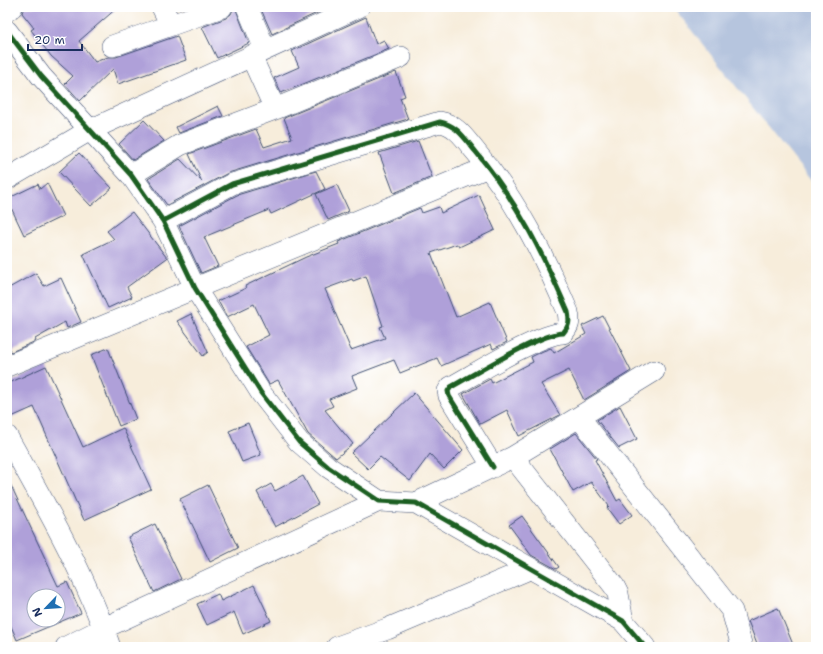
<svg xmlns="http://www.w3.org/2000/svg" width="823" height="654" font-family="'Shantell Sans',sans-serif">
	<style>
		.industrial { fill: #b6c5de }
		.building { fill: #afa0d9; fill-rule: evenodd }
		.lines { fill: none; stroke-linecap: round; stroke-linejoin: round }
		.minor-casing { stroke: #3c4c71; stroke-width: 22 }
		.minor { stroke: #fff; stroke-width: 21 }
		.cycleway-casing { stroke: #fff; stroke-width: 8 }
		.cycleway { stroke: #1b5e20; stroke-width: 5 }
	</style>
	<rect width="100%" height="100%" fill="#fff"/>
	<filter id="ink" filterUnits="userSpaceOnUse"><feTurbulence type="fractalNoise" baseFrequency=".025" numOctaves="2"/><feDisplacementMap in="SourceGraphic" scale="8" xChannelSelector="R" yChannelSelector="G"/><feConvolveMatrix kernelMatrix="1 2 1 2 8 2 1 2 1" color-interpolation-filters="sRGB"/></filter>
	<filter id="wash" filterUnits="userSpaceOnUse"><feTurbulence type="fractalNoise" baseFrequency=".012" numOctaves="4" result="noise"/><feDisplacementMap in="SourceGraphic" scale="16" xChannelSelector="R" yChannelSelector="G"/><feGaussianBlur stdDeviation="0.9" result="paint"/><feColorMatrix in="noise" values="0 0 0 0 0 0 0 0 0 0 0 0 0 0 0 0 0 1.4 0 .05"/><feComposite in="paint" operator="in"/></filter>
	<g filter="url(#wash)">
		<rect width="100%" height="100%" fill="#f7eddb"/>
		<!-- industrial -->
		<path class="industrial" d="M673,7h143v180z"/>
		<g id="blocks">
			<!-- building -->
			<path class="building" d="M24,7h94l-39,34 16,21 13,-5h8l61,-21 9,24 -68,24 -5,-15 -33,32 -15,-17 8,-8 -22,-20 -20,-26 3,-2 -12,-15z
				M234,7h1l14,36 -32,15 -15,-31 24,-9 5,-4z
				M260,7h57l2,5 -47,22z
				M366,17l10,27 8,-4 5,9 -108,44 -7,-15 25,-11 -7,-16z
				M396,72l9,24 -5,2 8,21 -180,54 -61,32 -19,-26 32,-20 22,23 -13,-28 67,-25 8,18 28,-9 -8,-20z
				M218,106l5,10 -44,17 -3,-6z
				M144,120l20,21 -31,19 -14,-16z
				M418,141l14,36 -38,16 -15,-40z
				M79,153l33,35 -21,18 -32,-34z
				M316,171l9,18 -54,25 -2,-4 -65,27 14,29 -17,7 -22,-47 58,-31z
				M47,183l16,33 -39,19 -17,-36 31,-15 2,5z
				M337,185l12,26 -21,9 -12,-26z
				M479,195l16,35 -36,17 -2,-3 -26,9 25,64 34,-15 17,40 -14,7 -2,-5 -50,22 -4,-8 -37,15 -6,-13 -42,16 5,12 -28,11 4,7 -8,4 28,34 -17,14 -28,-24 -30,-54 -9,4 -23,-37 23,-12 -15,-31 -27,13 -9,-16 28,-13 -1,-2 61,-29 33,-13 -1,-2 82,-34 2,5 17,-6 2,6zM366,276l17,50 -3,1 5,11 -34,12 -26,-61 27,-10 1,2z
				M132,212l35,46 -40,29 5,10 -24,11 -25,-54 31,-15 -7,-8z
				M36,273l8,13 17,-8 20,44 -14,6 -2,-6 -30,17 1,2 -25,11 -4,-8v-55z
				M191,314l17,38 -5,4 -26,-35z
				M603,316l28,55 -47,29 -15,-30 -28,14 19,31 -41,21 -12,-26 -27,14 -17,-30 27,-15 2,4 41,-21 -2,-5 12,-6 8,-3 3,5 32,-19 -4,-8z
				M108,348l28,71 -17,7 -28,-71z
				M46,366l37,81 40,-19 28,61 -67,31 -50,-113 -27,12v-35z
				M414,393l49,57 -19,19 -14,-15 -20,27 -30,-24 -12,12 -17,-16z
				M620,406l17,33 -18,9 -22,-28z
				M248,423l13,32 -19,7 -13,-31z
				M576,433l21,26 -2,1 22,41 3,-2 12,16 -13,9 -12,-16 2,-2 -18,-24 -18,10 -23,-43z
				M303,476l15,28 -43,23 -18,-35 14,-8 4,7z
				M7,477l51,109 9,-4 14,31 -64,27 -10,-23zM34,596h24v24h-24z
				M208,485l30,63 -28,14 -30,-63z
				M522,516l37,51 -3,2 -25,-14 -22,-30z
				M155,524l26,55 -27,13 -26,-55z
				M254,585l17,36 -28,13 -9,-22 -27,13 -10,-21 21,-10 3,7z
				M778,608l16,39h-36l-10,-26z"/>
		</g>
	</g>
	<g filter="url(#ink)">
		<use href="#blocks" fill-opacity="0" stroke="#3c4c71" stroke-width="1"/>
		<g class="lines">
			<defs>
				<path id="minor" d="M162,7l9,18
					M247,7l18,42
					M7,11l5,-4
					M7,31l34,45 90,99 32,46 32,67 66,105 38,49 29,25 51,34 37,2 207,118 22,26
					M112,46l110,-39
					M251,56l24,53
					M131,175l49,-30 95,-36 126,-52
					M7,179l83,-49 269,-123
					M163,221l69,-37 208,-62c17,3 25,17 36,30 41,49 67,102 92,160 2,10 1,14 -5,21 -24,1 -88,41 -112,54l-3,4 1,5 44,71
					M7,366l481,-199
					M579,417l75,-46
					M7,436c38,68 78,137 103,211
					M513,457l101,129 4,8 5,27
					M416,503l97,-46 66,-40 153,194 10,36
					M66,647l38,-19 275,-127
					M337,647l50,-18 142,-60"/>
			</defs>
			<!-- minor casing -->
			<use href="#minor" class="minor-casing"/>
			<!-- minor -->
			<use href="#minor" class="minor"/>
			<defs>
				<path id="cycleway" d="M7,31l34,45 90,99 32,46 32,67 66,105 38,49 29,25 51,34 37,2 207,118 22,26
					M163,221l69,-37 208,-62c17,3 25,17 36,30 41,49 67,102 92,160 2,10 1,14 -5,21 -24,1 -88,41 -112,54l-3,4 1,5 44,71"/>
			</defs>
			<!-- cycleway casing -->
			<use href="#cycleway" class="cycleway-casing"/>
			<!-- cycleway -->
			<use href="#cycleway" class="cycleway"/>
		</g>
	</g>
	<!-- margin -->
	<rect width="823" height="654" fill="none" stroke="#fff" stroke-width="24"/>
	<!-- north arrow -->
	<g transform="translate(46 608) rotate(245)"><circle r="19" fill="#ffffff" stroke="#a4acbf"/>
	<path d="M0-3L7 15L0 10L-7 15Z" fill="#1f6fb2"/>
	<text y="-6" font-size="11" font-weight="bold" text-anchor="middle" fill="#1b2f5e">N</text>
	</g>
	<!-- scale -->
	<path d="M28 44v6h54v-6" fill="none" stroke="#1b2f5e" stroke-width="2"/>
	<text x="34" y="44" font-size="12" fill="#1b2f5e" stroke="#ffffff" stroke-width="3" paint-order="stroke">20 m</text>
</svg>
